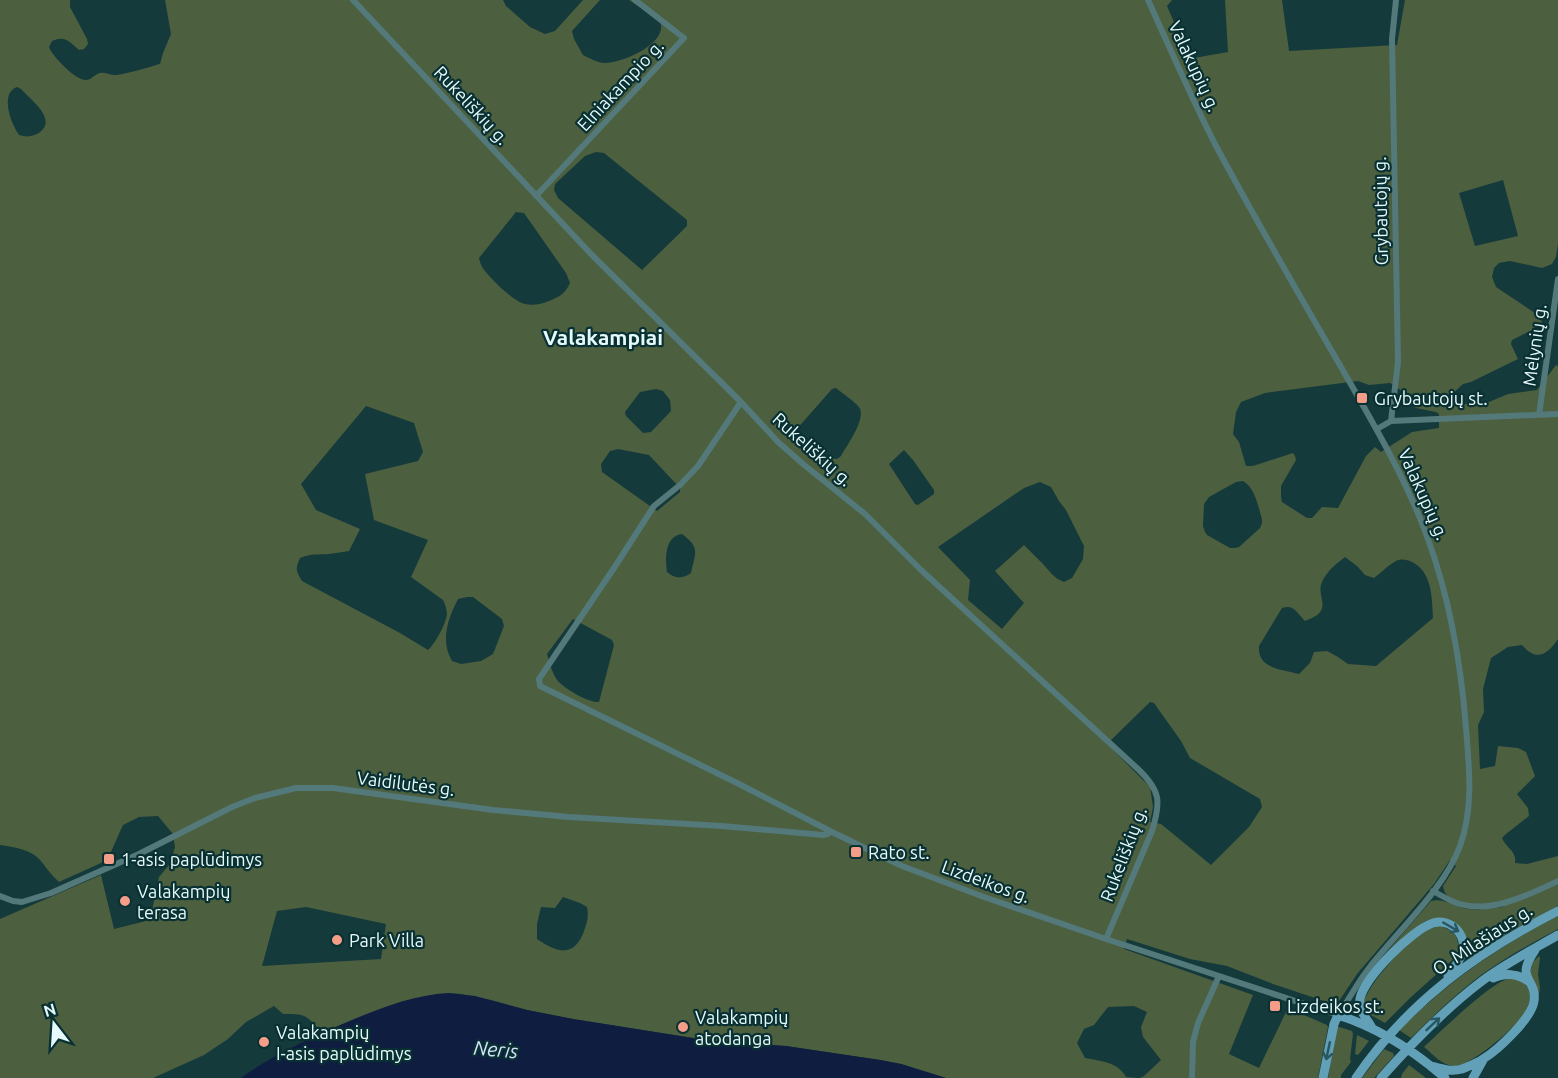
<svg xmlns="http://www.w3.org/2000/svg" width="1558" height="1078" font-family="Ubuntu,sans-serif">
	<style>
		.green { fill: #4c5f3f; fill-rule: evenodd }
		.water { fill: #0f1d40 }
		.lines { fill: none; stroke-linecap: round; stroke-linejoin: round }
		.minor { stroke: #54797a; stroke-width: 6 }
		.primary { stroke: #62a0b8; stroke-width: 9 }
		.oneway { stroke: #285761 }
		.poi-dot { fill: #f49e8a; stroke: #093032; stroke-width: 2 }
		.labels { text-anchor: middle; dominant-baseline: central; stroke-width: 4.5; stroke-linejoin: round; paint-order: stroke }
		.street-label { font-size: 18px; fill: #e6fafa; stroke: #093032 }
		.poi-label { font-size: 18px; fill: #e6fafa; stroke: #093032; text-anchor: start }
		.water-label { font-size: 20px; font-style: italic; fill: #d4e1fc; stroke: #093032 }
		.quarter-label { font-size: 21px; font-weight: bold; fill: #e6fafa; stroke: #093032 }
	</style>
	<rect width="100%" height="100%" fill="#153a3c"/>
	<!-- green -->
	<path class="green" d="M0,0h70v7l17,32 1,5 -4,5 -5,1c-10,-8 -13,-15 -27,-9l-3,6c3,9 28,35 38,33 5,-1 8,-6 13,-7 5,-1 9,2 14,2 10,0 35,-8 46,-11l3,-11 8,-19 -6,-34h338l3,6 24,21 15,7 10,-3 28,-31h17l-28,31 2,8 9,16c6,3 15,8 22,8 18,0 64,-20 55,-42l-31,-21h543l-5,6 22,51 5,1 34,-6 -3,-52h57l7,51 108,-6 8,-45h153v244l-2,13 -4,7 -10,4 -32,-7 -11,2 -5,5 -2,9 4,10 45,30 1,7 -4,3 -26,13 -1,4 7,15 -47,23 -8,2 -13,12 1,9 38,-3 19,-8 29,-4 19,-25 2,1v273c-11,16 -21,23 -36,6l-14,2 -17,11 -8,31 1,23 -6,13 2,44 15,-3 3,-20 20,2 8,4 9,24 -18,18 11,14 1,8 -23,18 -4,4c4,10 15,13 13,25l12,1 31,-8v50l-47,25 -44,29c2,-15 1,-21 -9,-31 -11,-12 -19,-14 -34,-7l-38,31 45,-52c13,-4 25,7 38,8 11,2 22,-1 34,-2l-2,-6c-17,4 -55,8 -58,-15l13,-20 -6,-6 -16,24 -77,90 -20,30h-4l-60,-20 -46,-18 -37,-7 -63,-20 -3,10 129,46 -24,59 30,14 29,-60 39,17 1,2 -10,51h-178l4,-2 17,-16 -18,-23 -2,-10 6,-15 -13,-6 -26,1 -14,18 -10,4 -7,14 8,15c16,3 33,4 41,19l12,1h-192l-45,-14 -21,-4 -94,-14 -68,-4 -145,-23 -46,-9 -36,-10 -30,-6 -13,-1 -93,26 -33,14c-16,-18 -15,-19 -39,-19l-9,-8 -28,16 -18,17 -24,16 -51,23h-153v-159l101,-44 13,54 36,-9 9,-43 11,-13 5,-17 -2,-13 -15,-18 -19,1 -16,8 -13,29 -9,9 -42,19c-8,-7 -12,-14 -19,-22 -10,-11 -26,-13 -40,-15zM17,87l4,2c10,11 39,32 16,45 -7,3 -11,3 -18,1 -9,-13 -19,-42 -2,-48zM596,152l8,1 83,67v6l-45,44 -84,-72 -4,-8 1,-6 30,-28zM1503,180l15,56 -43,10 -16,-53zM516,212l8,1 42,60 4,10c-5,11 -11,14 -21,18 -7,3 -16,5 -24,3 -12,-3 -32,-23 -40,-33 -3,-3 -5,-8 -6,-13zM1358,381l11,4 21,-2 12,8 5,11 9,6 20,4 3,2v14l-27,4 -31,20 -6,-5 -9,9 -28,52 -16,-1 -10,11h-5l-25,-16 -1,-5v-11l15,-26 -1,-4 -2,-3 -40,13h-7l-7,-24 -6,-8 3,-22 5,-10 24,-9zM836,388c7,6 17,12 23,19 8,11 -12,38 -18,49l-4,3c-18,-2 -39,-9 -42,-28l37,-42zM656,389l7,2 7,9 1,11 -20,21 -8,1 -17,-17 -1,-4 15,-20zM366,406l48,17 9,29 -5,9 -53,13 9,46 54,20 -17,37 32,23c2,4 4,10 4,14 -1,10 -12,30 -19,36l-28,-17 -98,-52c-6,-10 -7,-12 -2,-23 12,-5 18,-3 29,-4 7,-1 14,-2 20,-3l11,-22 -44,-19 -15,-26zM618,449l31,6 31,33v4l-23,19 -55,-39 -1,-8 9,-13zM904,450l9,10 21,30v4l-16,11 -3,-1 -26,-40zM1243,481c12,7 15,25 19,38v4l-2,5 -21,19 -4,1h-5l-23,-13 -2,-3 -2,-6 1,-22 5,-7 27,-15zM1040,482l11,5 8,14 7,9 18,36 -1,13 -11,19 -8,4c-11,-4 -14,-11 -22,-19 -6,-6 -12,-12 -18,-18l-29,26 29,32 -22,26 -34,-29 2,-20 -32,-33 86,-59zM682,534c19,14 13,19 9,39 -9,6 -16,6 -24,-1 -2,-14 -2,-36 15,-38zM1345,557l12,9 8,9 9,3c7,-5 14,-13 22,-17 4,-2 9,-2 14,0 22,9 22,36 23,57l-57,48 -28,-2 -10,-7 -11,-6 -13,1 -4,11 -11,11c-17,-5 -42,-5 -40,-28l23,-38c12,-4 15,5 23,13 31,-11 10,-23 17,-39 5,-11 14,-18 23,-25zM467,597h6l29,22 2,7 -11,28 -12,7 -20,3 -9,-3c-12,-20 -4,-43 6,-62zM573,619l39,21 2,5 -15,57c-10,1 -34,-13 -41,-21 -6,-7 -8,-18 -11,-27zM1150,702l4,1 27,38 9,17 70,41 2,8 -13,20 -38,38 -50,-41 -11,-2 3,-15 -3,-20 -43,-43zM563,897l17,6 7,4c2,10 0,15 -3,24 -10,28 -28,21 -47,8v-15l4,-17 14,1zM306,907l80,17 -5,35 -119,7 15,-55z
		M1558,916v13c-28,15 -55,30 -81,49 -23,18 -45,39 -66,60l-12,-8c49,-48 98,-83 159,-114z
		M1438,926c17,3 21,11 21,28l-49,44 -25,25 -16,-9 -4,-9h-2c3,-19 44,-64 61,-74 4,-2 9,-3 14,-5z
		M1539,956l1,2 -2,16 2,14 -2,13v-10l-8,-15 2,-13z
		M1509,976c7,3 15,5 19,12 5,10 -1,22 -7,30 -10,13 -51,48 -66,48 -13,0 -22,-12 -31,-19 16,-15 66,-64 84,-68z
		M1336,1026l16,5 1,3 -3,25 1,3 -10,13v3h-13z
		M1357,1035l12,6 -11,14 -3,-1z
		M1384,1049l9,4 1,3 -20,22h-12z
		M1409,1065l17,13h-25l1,-4z"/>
	<!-- water -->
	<path class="water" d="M448,993l27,3 52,14 46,9 145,23 68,4 94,14 21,4 45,14h-705c30,-22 64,-37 97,-52 35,-15 72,-31 110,-33z"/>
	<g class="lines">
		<!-- minor -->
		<path class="minor" d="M353,0l238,254 150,148 37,40 25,22 62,50 56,56 217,199c23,22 23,33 14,62l-46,108
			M536,196l148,-158 -49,-38
			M741,402l-43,64 -18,19 -26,21 -40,62 -75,111 1,7 199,98 91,47 72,35 82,31 122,42 232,76c11,-15 19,-32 31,-47 28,-36 76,-80 91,-122 14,-38 9,-80 6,-118 -5,-65 -16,-128 -38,-189 -22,-61 -55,-116 -87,-172 -43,-74 -86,-148 -126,-223 -24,-47 -45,-96 -67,-144
			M1539,415l19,-136
			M1391,421l7,-59 -6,-323 4,-39
			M1377,429l14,-8 167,-7
			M1433,891c7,4 14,8 21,11 34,14 74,-7 104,-21
			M0,896l13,5 9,1 29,-9 88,-39 93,-47 23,-9 41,-10h37l160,22 76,7 153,9 101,9 5,-1 2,-3
			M1192,1078l1,-36 5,-19 21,-47"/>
		<!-- primary -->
		<path class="primary" d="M1493,978c13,-5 23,-5 35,3
			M1372,1028c-5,-9 -14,-18 -12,-29 4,-22 53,-70 73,-76 18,-5 35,12 29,30 -2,8 -9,16 -14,23
			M1431,1066c11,3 20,6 31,3 7,-3 16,-6 21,-10 15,-9 49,-41 51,-58 3,-24 -20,-20 1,-51
			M1323,1078l11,-54 4,-9c41,13 75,35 107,63
			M1356,1078c51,-75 121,-126 202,-167
			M1381,1078c31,-35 64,-69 101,-97 24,-18 50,-31 76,-46
			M1473,1078l10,-18"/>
	</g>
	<!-- one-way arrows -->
	<defs><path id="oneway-shaft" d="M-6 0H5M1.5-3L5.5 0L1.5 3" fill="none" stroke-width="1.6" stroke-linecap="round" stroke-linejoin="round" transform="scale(1.5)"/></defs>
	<g class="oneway">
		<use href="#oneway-shaft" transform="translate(1451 927) rotate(30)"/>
		<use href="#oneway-shaft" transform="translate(1433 1024) rotate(-43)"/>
		<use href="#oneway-shaft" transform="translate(1328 1051) rotate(102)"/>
	</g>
	<!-- markers -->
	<g class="poi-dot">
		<rect x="1356" y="392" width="12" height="12" rx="3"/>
		<rect x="850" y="846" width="12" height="12" rx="3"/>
		<rect x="103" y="853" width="12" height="12" rx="3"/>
		<circle cx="125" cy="901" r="6"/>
		<circle cx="337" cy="940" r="6"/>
		<rect x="1269" y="1000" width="12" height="12" rx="3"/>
		<circle cx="683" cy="1027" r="6"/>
		<circle cx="264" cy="1042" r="6"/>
	</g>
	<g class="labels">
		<!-- street labels -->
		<g class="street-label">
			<text transform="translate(1195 66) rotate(65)">Valakupių g.</text>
			<text transform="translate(620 85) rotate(-47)">Elniakampio g.</text>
			<text transform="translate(472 105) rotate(47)">Rukeliškių g.</text>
			<text transform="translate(1380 211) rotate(-91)">Grybautojų g.</text>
			<text transform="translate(1534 345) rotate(-82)">Mėlynių g.</text>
			<text transform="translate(813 449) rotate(42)">Rukeliškių g.</text>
			<text transform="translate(1424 494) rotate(66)">Valakupių g.</text>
			<text transform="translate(406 783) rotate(7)">Vaidilutės g.</text>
			<text transform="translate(1123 854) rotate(-69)">Rukeliškių g.</text>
			<text transform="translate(986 881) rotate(20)">Lizdeikos g.</text>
			<text transform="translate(1482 939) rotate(-33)">O. Milašiaus g.</text>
		</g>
		<!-- poi labels -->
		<g class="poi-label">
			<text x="1374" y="398">Grybautojų st.</text>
			<text x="868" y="852">Rato st.</text>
			<text x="121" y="859">1-asis paplūdimys</text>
			<text x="137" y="891">Valakampių<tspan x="137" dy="21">terasa</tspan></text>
			<text x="349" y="940">Park Villa</text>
			<text x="1287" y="1006">Lizdeikos st.</text>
			<text x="695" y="1017">Valakampių<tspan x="695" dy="21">atodanga</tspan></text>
			<text x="276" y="1032">Valakampių<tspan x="276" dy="21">I-asis paplūdimys</tspan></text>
		</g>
		<!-- water labels -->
		<g class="water-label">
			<text transform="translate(496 1049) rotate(5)">Neris</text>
		</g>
		<!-- quarter labels -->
		<g class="quarter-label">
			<text x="603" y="337">Valakampiai</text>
		</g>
	</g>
	<!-- north arrow -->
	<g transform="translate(54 1024) rotate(343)" stroke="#093032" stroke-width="4.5" paint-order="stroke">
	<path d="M0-4.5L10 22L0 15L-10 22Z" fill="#e6fafa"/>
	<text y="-9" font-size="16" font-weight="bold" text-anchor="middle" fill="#e6fafa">N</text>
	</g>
</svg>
